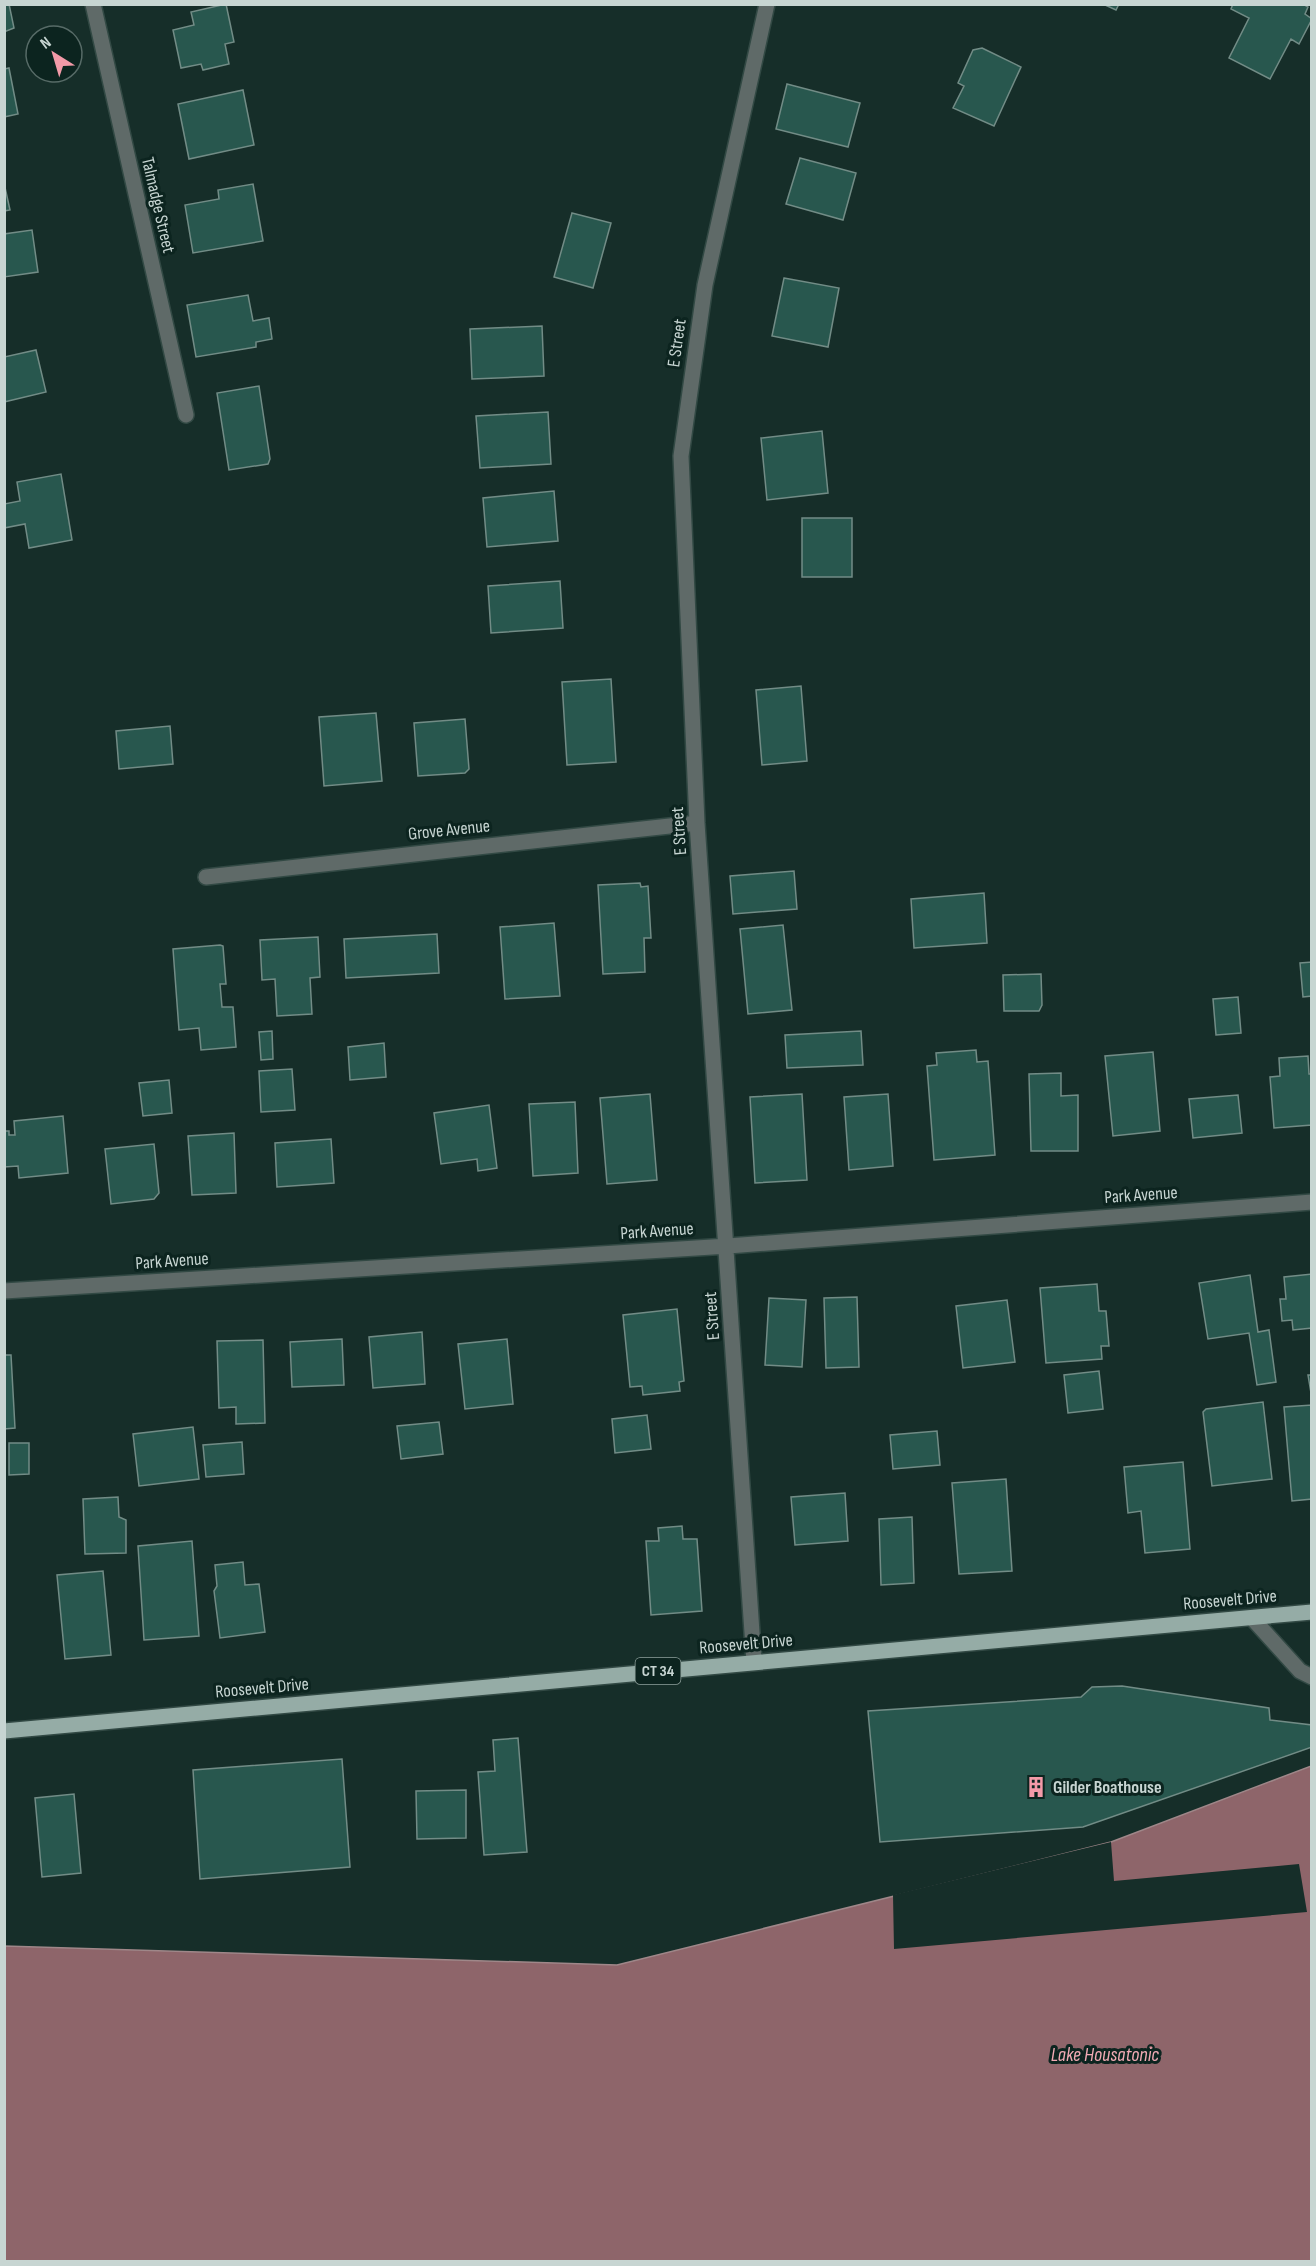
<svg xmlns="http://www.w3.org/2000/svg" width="1316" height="2266" font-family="'Sofia Sans Condensed',sans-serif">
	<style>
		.water { fill: #8e656a; stroke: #9f8789; stroke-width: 1.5 }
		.pier { fill: #162e29 }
		.building { fill: #28574e; stroke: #728c86; stroke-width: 1.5 }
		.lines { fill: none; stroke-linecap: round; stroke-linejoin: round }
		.minor-casing { stroke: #324944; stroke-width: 18 }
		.major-casing { stroke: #324944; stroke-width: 18 }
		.minor { stroke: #5f6a68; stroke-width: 15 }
		.major { stroke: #95aca6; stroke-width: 15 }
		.labels { text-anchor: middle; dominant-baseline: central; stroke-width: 6; stroke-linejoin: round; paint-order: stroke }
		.shield { fill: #0c241f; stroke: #8fa09c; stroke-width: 1.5 }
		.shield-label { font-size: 16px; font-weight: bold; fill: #c7d5d2 }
		.street-label { font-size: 18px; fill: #c7d5d2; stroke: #0c241f }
		.poi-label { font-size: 18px; font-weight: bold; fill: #c7d5d2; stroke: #0c241f; text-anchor: start }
		.water-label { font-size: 20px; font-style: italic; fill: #f1aab4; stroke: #0c241f }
	</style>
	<rect width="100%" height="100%" fill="#162e29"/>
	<!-- water -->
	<path class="water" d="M1311,1766v495l-1306,1v-316l612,19 494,-123z"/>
	<!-- pier -->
	<path class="pier" d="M1111,1842l3,39 185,-17 8,48 -413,37 -1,-54z"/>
	<!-- building -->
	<path class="building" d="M4,4h5l5,24 -10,4z
		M226,4l8,38 -9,2 4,20 -26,6 -2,-6 -20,4 -8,-38 21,-5 -3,-13z
		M1103,4h16l-3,6z
		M1233,4h70l5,3 -3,7 7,5 -13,25 -8,-5 -21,40 -41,-21 20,-40 -18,-9z
		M982,48l39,19 -27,59 -41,-18 11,-22 -6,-3 15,-33z
		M9,68l9,46 -14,3v-48z
		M787,84l73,19 -12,44 -72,-18z
		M243,90l11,55 -65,14 -11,-55z
		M800,158l56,15 -13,47 -57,-16z
		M4,183l6,27 -6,1z
		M253,184l10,57 -70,12 -8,-48 34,-6 -1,-9z
		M572,213l39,10 -18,65 -39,-11z
		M32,230l6,42 -34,5v-43z
		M784,278l55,10 -11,59 -56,-11z
		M248,295l5,26 16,-3 3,21 -16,3v5l-60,10 -9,-52z
		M542,326l2,50 -72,3 -2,-50z
		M36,350l10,42 -42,10v-45z
		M259,386l11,73 -2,5 -39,6 -12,-77z
		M548,412l3,52 -71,4 -4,-52z
		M822,431l6,62 -61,7 -6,-62z
		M61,474l11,66 -43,8 -4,-24 -21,4v-24l16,-3 -3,-19z
		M554,491l4,50 -71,6 -4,-49z
		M802,518h50v59h-50z
		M560,581l3,47 -72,5 -3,-47z
		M611,679l5,83 -49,3 -5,-83z
		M801,686l6,75 -45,4 -6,-75z
		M376,713l6,68 -58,5 -5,-69z
		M465,719l4,50 -4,4 -47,3 -4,-53z
		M170,726l3,38 -54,5 -3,-38z
		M794,871l3,38 -64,5 -3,-38z
		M640,883l1,4 7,-1 3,52h-7l1,34 -42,2 -5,-89z
		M984,893l3,50 -73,5 -3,-49z
		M554,923l6,73 -55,3 -5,-72z
		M783,925l9,85 -44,4 -8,-85z
		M437,934l2,39 -93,5 -2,-39z
		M318,937l2,40 -10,1 2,36 -35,2 -2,-37 -13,1 -2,-40z
		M220,945l3,1 3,38h-6l2,23h11l3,40 -35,3 -2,-22 -20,2 -6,-81z
		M1312,962v34l-9,1 -3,-34z
		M1041,974l1,31 -3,6h-35l-1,-36z
		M1238,997l3,36 -25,2 -3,-36z
		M272,1031l1,28 -12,1 -2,-28z
		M861,1031l2,34 -76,3 -2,-33z
		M384,1043l2,34 -36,3 -2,-33z
		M976,1050l1,12 11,-1 7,94 -61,5 -7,-94 10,-1 -1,-12z
		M1153,1052l7,79 -47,5 -8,-80z
		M1308,1056l1,18h3v51l-38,3 -4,-51 10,-1 -1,-18z
		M292,1069l3,41 -34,2 -2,-41z
		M1061,1073v23l17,-1v56h-47l-2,-77z
		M169,1080l3,33 -29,3 -4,-33z
		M650,1094l7,86 -50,4 -7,-86z
		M802,1094l5,86 -52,3 -5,-86z
		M888,1094l5,72 -44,4 -5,-73z
		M1238,1095l4,38 -49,5 -4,-39z
		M575,1102l3,71 -45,3 -4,-72z
		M489,1105l8,63 -19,3 -1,-12 -36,5 -7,-51z
		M63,1116l5,57 -49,5 -1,-12 -14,1v-36h5v4h6l-1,-14z
		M234,1133l2,60 -44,2 -4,-59z
		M331,1139l3,44 -57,4 -2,-44z
		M154,1144l5,49 -5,6 -43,5 -6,-55z
		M1312,1274v54l-19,2 -1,-10 -10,1 -2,-22h6l-2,-22z
		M1250,1275l8,57 11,-2 7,52 -19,3 -8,-52 -41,6 -9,-56z
		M1097,1284l2,27h7l3,35h-8l1,13 -56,4 -6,-75z
		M857,1297l2,70 -33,1 -2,-70z
		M769,1298l37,2 -4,67 -37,-2z
		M1007,1300l8,62 -52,6 -7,-62z
		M677,1309l7,72 -5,1 1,9 -37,4 -1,-9 -12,1 -7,-72z
		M422,1332l3,52 -52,4 -4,-51z
		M342,1339l2,46 -52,2 -2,-45z
		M507,1339l6,65 -48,5 -7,-65z
		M263,1340l2,83 -29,1v-17l-17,1 -2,-67z
		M4,1355h7l4,73 -11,1z
		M1099,1371l4,38 -35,4 -4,-38z
		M1308,1375h4v18h-1z
		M1263,1402l9,77 -60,7 -9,-74 3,-3z
		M1312,1405v94l-20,2 -8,-94z
		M647,1415l4,34 -36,4 -3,-34z
		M439,1422l4,32 -42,5 -4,-33z
		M193,1427l6,52 -60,7 -6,-52z
		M937,1431l3,34 -47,4 -3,-34z
		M242,1442l2,32 -38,3 -3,-32z
		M9,1443h20v31l-20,1z
		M1183,1462l7,87 -45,4 -4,-42 -13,2 -4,-46z
		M1006,1479l6,92 -53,3 -7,-91z
		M845,1493l3,48 -53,4 -4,-48z
		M118,1497l1,20 7,3v33l-41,1 -2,-55z
		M912,1517l2,66 -33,2 -2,-66z
		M682,1526l1,13h14l5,72 -51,4 -5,-74h13l-1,-13z
		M192,1541l7,95 -55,4 -6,-94z
		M243,1562l2,23 14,-1 6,48 -45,6 -6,-47 3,-5 -2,-21z
		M103,1571l8,84 -46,4 -8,-84z
		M1122,1686l147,22 1,12 42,5v22l-229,80 -203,15 -12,-131 213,-14 11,-10z
		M518,1738l9,114 -43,3 -6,-83 17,-1 -2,-31z
		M342,1759l8,108 -150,12 -7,-109z
		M466,1790v48l-49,1 -1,-48z
		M74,1794l7,79 -39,4 -7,-79z"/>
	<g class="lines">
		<defs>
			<path id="minor" d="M93,4l93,411
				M206,877l491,-54
				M4,1291l724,-45 584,-44
				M1252,1618l48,53 12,6
				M754,1662l-57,-839 -16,-367 24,-171 62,-281"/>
			<path id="major" d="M4,1731l1308,-119"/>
		</defs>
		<!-- minor casing -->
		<use href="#minor" class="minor-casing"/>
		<!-- major casing -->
		<use href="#major" class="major-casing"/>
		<!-- minor -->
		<use href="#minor" class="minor"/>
		<!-- major -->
		<use href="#major" class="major"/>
	</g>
	<!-- icons -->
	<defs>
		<symbol id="building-bare" viewBox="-9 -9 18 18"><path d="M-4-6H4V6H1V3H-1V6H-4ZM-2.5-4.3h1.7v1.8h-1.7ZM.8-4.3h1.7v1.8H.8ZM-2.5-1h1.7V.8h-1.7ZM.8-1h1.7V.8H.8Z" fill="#f39aa8" stroke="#0c241f" stroke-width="2.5" paint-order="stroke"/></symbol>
	</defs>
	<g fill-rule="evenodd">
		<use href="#building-bare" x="1021" y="1772" width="30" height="30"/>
	</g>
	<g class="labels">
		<!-- shield labels -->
		<rect class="shield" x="635.5" y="1658" width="45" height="26" rx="4.5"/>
		<g class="shield-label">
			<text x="658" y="1671">CT 34</text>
		</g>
		<!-- street labels -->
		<g class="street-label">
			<text transform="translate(158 205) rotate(77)">Talmadge Street</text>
			<text transform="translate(677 343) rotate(-82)">E Street</text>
			<text transform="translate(449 830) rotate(-6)">Grove Avenue</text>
			<text transform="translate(679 831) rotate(-94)">E Street</text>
			<text transform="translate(1141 1195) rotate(-4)">Park Avenue</text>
			<text transform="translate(657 1231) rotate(-4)">Park Avenue</text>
			<text transform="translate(172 1261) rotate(-4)">Park Avenue</text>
			<text transform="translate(712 1316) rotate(-94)">E Street</text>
			<text transform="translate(1230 1600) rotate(-5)">Roosevelt Drive</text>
			<text transform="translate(746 1644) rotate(-5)">Roosevelt Drive</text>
			<text transform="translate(262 1688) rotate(-5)">Roosevelt Drive</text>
		</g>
		<!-- poi labels -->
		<g class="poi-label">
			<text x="1053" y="1787">Gilder Boathouse</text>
		</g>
		<!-- water labels -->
		<g class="water-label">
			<text x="1105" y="2055">Lake Housatonic</text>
		</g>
	</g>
	<!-- border -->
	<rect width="1316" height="2266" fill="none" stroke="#c7d5d2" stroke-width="12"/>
	<!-- north arrow -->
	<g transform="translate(54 54) rotate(323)"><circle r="28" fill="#0c241f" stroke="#576b67" stroke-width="1.5"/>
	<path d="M0-4.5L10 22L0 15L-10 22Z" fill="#f39aa8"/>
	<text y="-9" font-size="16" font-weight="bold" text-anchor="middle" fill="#c7d5d2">N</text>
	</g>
</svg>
